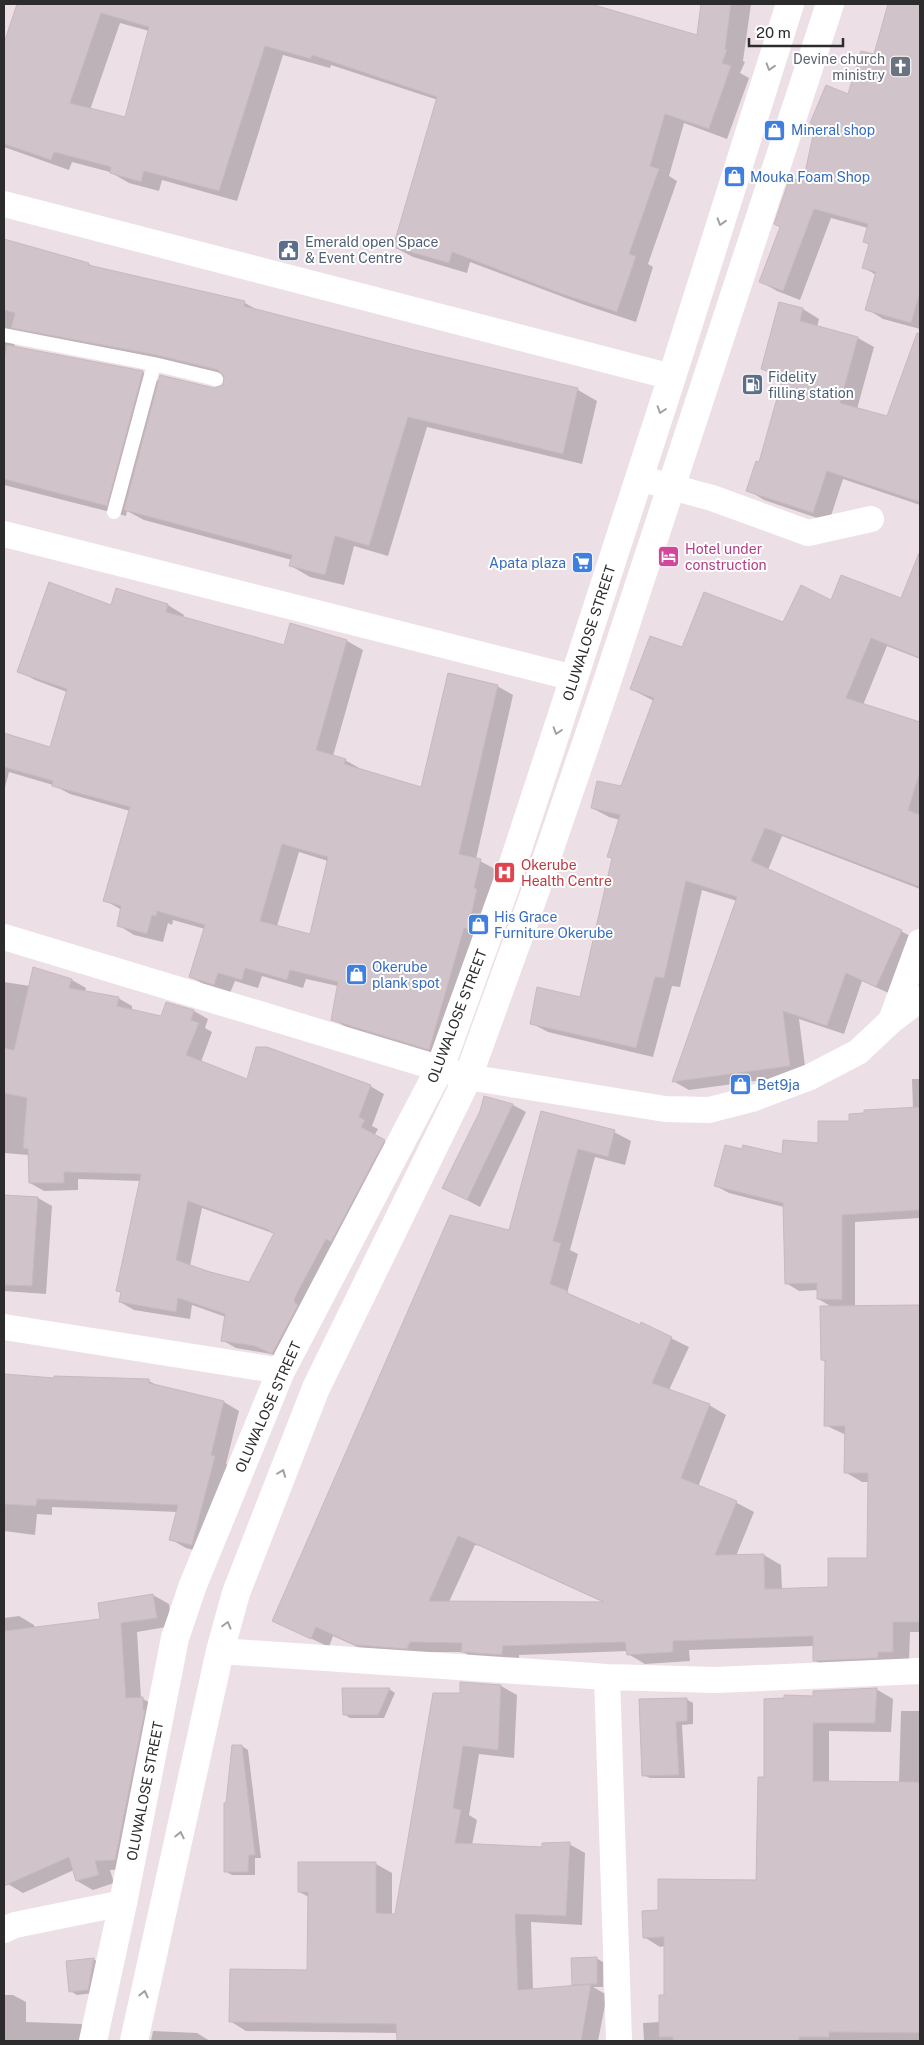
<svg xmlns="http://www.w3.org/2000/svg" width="924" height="2045" font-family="'Public Sans',sans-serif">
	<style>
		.shadow { fill: #0003; fill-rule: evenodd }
		.building { fill: #d0c3c9; stroke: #c9b8c0; fill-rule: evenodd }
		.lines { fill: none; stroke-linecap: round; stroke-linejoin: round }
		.service { stroke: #fff; stroke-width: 14 }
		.minor { stroke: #fff; stroke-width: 26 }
		.tertiary { stroke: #fff; stroke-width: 28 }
		.oneway { stroke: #a0a0a0 }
		.labels { text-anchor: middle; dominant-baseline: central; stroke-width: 4; stroke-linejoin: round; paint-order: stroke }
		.worship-label { font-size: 14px; fill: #5b616d; stroke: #fff; text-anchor: end }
		.shop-label { font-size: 14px; fill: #366cbe; stroke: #fff; text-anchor: start }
		.service-label { font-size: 14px; fill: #4e5e75; stroke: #fff; text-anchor: start }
		.hotel-label { font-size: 14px; fill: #b23c85; stroke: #fff; text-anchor: start }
		.street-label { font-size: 14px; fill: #2c2c2c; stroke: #fff }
		.health-label { font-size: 14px; fill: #be3a42; stroke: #fff; text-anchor: start }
	</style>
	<rect width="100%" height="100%" fill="#eddfe6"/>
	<!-- shadow -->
	<path class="shadow" d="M19,4h568l111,32 5,-32h48l-8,57 2,1 -5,11 9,5 -22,61 -43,-16 -15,53 8,5 -29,83 5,3 -17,55 -54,-18 -112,-42 -3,11 -54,-16 -19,-10 44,-147 -107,-35 -1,3 -47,-13 -46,146 -75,-21 -3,11 -30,-8 -19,-11 -38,-10 -3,8 -65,-23v-100zM120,23l29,8 -23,88 -36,-9z
		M889,4h31v325l-37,-10 -16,-10 9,-34 -13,-8 7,-23 -2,-16 -37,-10 -31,82 -23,-9 -16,-9 43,-99 45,-87 26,-40z
		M4,240l85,24 5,4 151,35 14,8 155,40 164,39 19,11 -15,63 -155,-37 -39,129 -34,-10 -10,39 -34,-8 -19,-11 1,-6 -148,-40 -17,-9 -1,5 -122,-31zM21,337l155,29 49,12 1,3 -8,8 -57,-13 -1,6 -17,-10 -128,-25 -1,-2z
		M803,309l16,10 -2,8 41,11 16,9 -17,62 31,8 22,-59 10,4v143l-77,-26 -14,43 -65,-22 -16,-10 12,-27 23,-83 -21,-11z
		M920,553v106l-33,-13 -24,59 57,18v166l-138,-53 -14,34 133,61 16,9 -24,55 -31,-14 -18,53 -45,-15 7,55 -117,16 -16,-9 64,-180 -35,-11 -22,97 -8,-1 -19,71 -105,-25 -17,-9 50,-25 32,-139 -4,-3 11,-36 -11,-3 -17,-9 29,-20 33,-87 -23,-12 52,-41 100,-24 49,-22 70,-2z
		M117,590l51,15 16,10 -1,3 101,29 63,-6 16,9 -30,106 12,4 16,9 61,19 75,-102 16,9 -37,164 21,11 -52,188 -96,-29 -16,-10 5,-33 -32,-7 -3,9 -41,-12 -4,12 -23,-7 -5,12 -23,-7 -16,-9 14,-48 -32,-9 -1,5 -4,-2 -5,19 -29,-7 -16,-10 4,-15 -18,-10 26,-89 -60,-17 -17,-9 -44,-13 -5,19v-56l47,14 16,-57 -32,-12 -17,-9 94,-65zM299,852l29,9 -17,74 -34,-9z
		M34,968l38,12 14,8 -1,4 33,6 14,8v5l30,7 5,-15 27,8 14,8 -3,9 7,4 -11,30 47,18 122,6 14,8 -12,32 6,3 -4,7 24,13 -111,212 -16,-7 -35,-6 -14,-8 4,-23 -34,-12 -2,14 -56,-9 -14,-8 2,-9 -4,-2 23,-110 -63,-2v11l-34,1 -14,-8 -1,-28 -25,-2v-171l26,4zM202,1208l73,26 -25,49 -60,-17z
		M912,1079h8v139l-65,4v85h65v325h-10l-1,29 -78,9 -17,-10v-14l-125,4 1,11 -45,3 -17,-10v-3l-109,4v9l-40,-3 -16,-9h-36l-2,6 -52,-4 -40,-18 -4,11 -55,-26 236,-389 32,-119 72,19 17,9 -6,24 -30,-8 -25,93 8,4 -11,39 73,33 2,-2 47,23 -20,43 40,15 17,10 -28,72 39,16 17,9 -18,44 28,-1 17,10 1,25 47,-1 40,-29v-78h-7l-17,-10 1,-37 -21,-10 1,-63 -4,-2 12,-52 -16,-9v-9l-19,1 -13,-8 -2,-76 -55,-14 -13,-7 67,-30 37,-12 31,-21 62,-14zM475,1545l5,1 125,57 -156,-1z
		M484,1097l29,8 13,7 -46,95 -36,-19 37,-77z
		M4,1196l34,2 14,8 -6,88 -42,-3z
		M4,1376l51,3 94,2 11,6 64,15 15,9 -13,53 4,2 -22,88 -22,-6 -16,-9 8,-27 -126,-5v8l-15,-1 -2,21 -31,-4z
		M153,1595l16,9 3,22 -35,6 4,66 17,9 -27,162 -21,1 4,13 -21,7 -16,-9 -3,-11 -51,23 -15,-9 -4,-8v-258l15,-2 15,9 1,3 67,-8z
		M501,1686l16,9 -3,63 -35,-4 -10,61 8,5 -5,25 71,4 26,-5 16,9 -3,72 -51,-3 2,68 45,-3 -5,-3 23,-26 7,4v25h-10l14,8 -9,46h-200v-8l-152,-2 -16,-10 78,-50 1,-74 -10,-5 77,-28 16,9v42l4,1 65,-222z
		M389,1689l6,4 -11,25h-34l-6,-4z
		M876,1689l17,10 -2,33 -62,-1v51l70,1 2,-72h19v330h-276l-1,-18 17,-1 5,-26v-50l-5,1 -16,-10 15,-26 98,-30 9,-103 48,-81z
		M686,1699l7,4v21l-11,1 3,53h-35l-7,-3z
		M242,1746l6,4 13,108h-6v17h-23l-7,-4 2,-67z
		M93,1959l7,4 -6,30 -17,2 -7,-4z
		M4,1995h9l13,7v20l55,2 12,7 -2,10h-87z
		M153,2031l44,2 13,8h-59z"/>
	<!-- building -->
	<path class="building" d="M17,4h574l106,31 4,-31h30l-6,45 2,1 -5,13 9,3 -22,63 -44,-15 -15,52 9,3 -30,85 7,2 -19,56 -55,-18 -110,-42 -3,11 -56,-16 44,-150 -125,-42 -1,4 -46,-13 -46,145 -75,-20 -3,11 -31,-9 1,-6 -57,-15 -3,8 -47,-16v-101zM101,13l48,14 -24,90 -55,-14z
		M888,4h32v288l-9,31 -46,-13 11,-38 -14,-4 7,-24 -6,-2 5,-18 -54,-15 -31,82 -24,-9 21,-55 -6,-3 16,-47 13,5 12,-56 -5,-3 16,-38 22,9 13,-43 13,3z
		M4,239l85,24 -1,2 157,36 -1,5 171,44 163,38 -15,66 -155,-37 -39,129 -34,-10 -10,39 -36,-9 3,-11 -168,-45 36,-135 54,13 9,-3 1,-9 -6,-6 -62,-15 -145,-27 4,-15 -11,-3z
		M779,302l24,6 -3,13 58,16 -18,66 47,13 30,-83 3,1v168l-93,-31 -14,42 -67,-22 10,-30 3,1 24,-85 -22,-8z
		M7,345l136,26 -36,135 -103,-27v-120z
		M919,553l1,105 -49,-20 -25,60 74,24v50l-12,38 12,5v72l-155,-59 -14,33 151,69 -26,57 -30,-14 -19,53 -44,-15 7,55 -118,16 65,-185 -51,-16 -22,97 -9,-1 -19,71 -106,-24 7,-37 43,10 32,-139 -5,-1 13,-42 -29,-7 6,-27 24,5 33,-88 -24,-9 20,-53 32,11 22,-55 79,30 18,-37 30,15 10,-25 60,23z
		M49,582l62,23 5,-17 52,16 -2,8 118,33 6,-22 57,17 -31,110 30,9 -2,5 77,23 27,-114 50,12 -39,169 22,5 -7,29 3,1 -9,40 -4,-1 -35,122 -98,-30 7,-38 -48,-12 -3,10 -42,-12 -3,12 -24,-7 -4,12 -25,-8 16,-52 -48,-14 -1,5 -4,-1 -5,19 -30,-8 4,-20 -18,-5 27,-94 -78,-21 1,-5 -49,-14v-34l46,14 17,-58 -50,-17zM282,844l46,13 -18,77 -50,-13z
		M33,967l39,12 -3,9 50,9 -2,9 44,10 5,-14 28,8 -3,10 8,3 -13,32 61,24 9,-32h11l104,38 -12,32 6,3 -4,7 24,13 -54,102 -5,-3 -31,58 -1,5 4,3 -26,49 -17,-8 -34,-5 4,-27 -47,-16 -2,14 -57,-10 2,-10 -5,-1 25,-117 -77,-2v11h-35l-1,-34 -5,-1 4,-50 -23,-5v-45l10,2zM188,1201l81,29v1l5,2 -25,49 -39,-10 -34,-12z
		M484,1096l29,8 -46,96 -25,-12 38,-77z
		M920,1107v103l-78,5v85l-25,-1v-16l-32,1 -2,-81 -69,-17 11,-41 17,4 1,-4 39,9 1,-14 35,3v-22h31v-7l15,-1v-3z
		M541,1111l74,19 -7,27 -30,-8 -25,92 8,2 -11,41 18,7 -1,2 73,32 1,-3 31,15 -20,46 58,21 -29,74 56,23 -22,54 49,-1 1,35 63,-2v-29h39l1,-85h-24l1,-47h-21l1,-66h-4l-1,-54 100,-1v317h-27v30h-15v6l-65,3v-25l-140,5v11l-46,3 -2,-13 -122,4 -1,9 -41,-3 1,-9 -52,-1 -3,7 -52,-4 -39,-18 -5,12 -39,-18 178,-406 59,15zM458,1536l3,1 143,65 -175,-1z
		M4,1195l34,2 -6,89 -28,-1z
		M4,1374l50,4v-2l95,3v4l75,18 -13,54 4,1 -23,89 -23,-5 9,-35 -141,-6 -1,7 -32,-2z
		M153,1594l4,24 -36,5 5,75 17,-1v13h2l-30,150 -20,1 4,14 -23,6 -7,-24 -65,29v-255l96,-12 -2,-16z
		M460,1682l41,3 -3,65 -35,-4 -10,62 8,2 -6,33 87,4v-4l28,-1 -4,74 -51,-2 3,76 73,-6 -10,57h-184l-1,-17 -167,-2 1,-53 77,1 1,-78h-10v-30h78v51l19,1 38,-221h27z
		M342,1688h48l-12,27h-35z
		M877,1688l-2,35h-62v58l107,1v251l-91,-1v5h-30v4h-126v-4h-14v-42h5v-58l-21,1 -1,-27 16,-1v-31l98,1 2,-103h6v-78l20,-1v-3l29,1v-5z
		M687,1698v23l-11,1 3,53 -37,1 -3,-77z
		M232,1745h10l13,110h-6l-1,17h-24v-69h2z
		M597,1957v27l-25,1 -1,-27z
		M94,1958l-6,32 -19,2 -3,-31z"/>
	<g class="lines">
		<!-- service -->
		<path class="service" d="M4,335l150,29 62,15
			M114,512l40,-148"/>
		<!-- minor -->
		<path class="minor" d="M4,204l668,173
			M639,478l73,20 96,35 63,-14
			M4,534l570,144
			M4,937l464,140 197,32 44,1 43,-11 58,-22 48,-25 33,-31 29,-22
			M891,1021l29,-79
			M4,1327l277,44
			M220,1651l387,26 109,3 204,-9
			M607,1677l12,364
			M4,1930l11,-5 108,-22"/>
		<!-- tertiary -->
		<path class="tertiary" d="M93,2041l30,-138 52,-265 18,-53 88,-214 159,-303 66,-183 68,-207 98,-301 118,-373
			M134,2041l86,-390 16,-58 80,-205 152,-311 66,-182 71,-207 225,-684"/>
	</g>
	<!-- one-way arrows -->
	<defs><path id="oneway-chevron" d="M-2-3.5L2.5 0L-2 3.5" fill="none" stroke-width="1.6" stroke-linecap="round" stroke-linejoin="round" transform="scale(1.25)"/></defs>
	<g class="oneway">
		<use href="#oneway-chevron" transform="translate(770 67) rotate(107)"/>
		<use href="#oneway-chevron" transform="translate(721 222) rotate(107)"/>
		<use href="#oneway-chevron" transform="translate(661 410) rotate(108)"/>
		<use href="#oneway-chevron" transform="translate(557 731) rotate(108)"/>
		<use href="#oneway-chevron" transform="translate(282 1473) rotate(-69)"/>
		<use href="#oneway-chevron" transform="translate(227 1625) rotate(-75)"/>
		<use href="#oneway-chevron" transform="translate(180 1835) rotate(-78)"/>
		<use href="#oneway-chevron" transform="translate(144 1994) rotate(-77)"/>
	</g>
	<!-- icons -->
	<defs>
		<symbol id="church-square" viewBox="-11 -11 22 22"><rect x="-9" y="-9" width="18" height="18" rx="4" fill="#6b7280" stroke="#fff"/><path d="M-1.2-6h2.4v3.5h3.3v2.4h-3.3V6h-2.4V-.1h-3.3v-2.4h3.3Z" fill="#fff"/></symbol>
		<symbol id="shop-square" viewBox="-11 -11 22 22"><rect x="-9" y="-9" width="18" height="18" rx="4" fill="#3f7fe0" stroke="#fff"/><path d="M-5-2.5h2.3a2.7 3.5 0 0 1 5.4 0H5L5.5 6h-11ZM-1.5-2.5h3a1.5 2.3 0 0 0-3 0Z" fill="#fff"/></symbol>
		<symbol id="civic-square" viewBox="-11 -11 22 22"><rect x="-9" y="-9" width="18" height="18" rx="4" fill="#5c6f8a" stroke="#fff"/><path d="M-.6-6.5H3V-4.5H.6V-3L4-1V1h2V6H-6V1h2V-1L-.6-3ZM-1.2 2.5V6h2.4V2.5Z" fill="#fff"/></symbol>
		<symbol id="fuel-square" viewBox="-11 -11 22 22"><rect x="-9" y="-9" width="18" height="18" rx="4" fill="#5c6f8a" stroke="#fff"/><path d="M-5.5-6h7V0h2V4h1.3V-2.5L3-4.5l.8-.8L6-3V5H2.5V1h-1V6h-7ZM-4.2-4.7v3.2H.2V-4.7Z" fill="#fff"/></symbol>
		<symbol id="hotel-square" viewBox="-11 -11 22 22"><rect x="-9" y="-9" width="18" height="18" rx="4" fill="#d1479c" stroke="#fff"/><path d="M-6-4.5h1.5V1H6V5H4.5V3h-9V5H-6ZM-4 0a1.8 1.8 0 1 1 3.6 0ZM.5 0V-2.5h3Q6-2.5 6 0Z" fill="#fff"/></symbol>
		<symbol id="supermarket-square" viewBox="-11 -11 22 22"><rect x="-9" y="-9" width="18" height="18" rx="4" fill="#3f7fe0" stroke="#fff"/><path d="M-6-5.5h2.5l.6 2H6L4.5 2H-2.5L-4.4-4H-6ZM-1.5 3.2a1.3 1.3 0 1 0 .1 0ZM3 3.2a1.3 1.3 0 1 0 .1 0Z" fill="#fff"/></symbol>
		<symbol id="hospital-square" viewBox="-11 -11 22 22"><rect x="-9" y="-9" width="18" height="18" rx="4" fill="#e0444e" stroke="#fff"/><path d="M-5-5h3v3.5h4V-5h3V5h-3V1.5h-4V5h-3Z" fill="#fff"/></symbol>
	</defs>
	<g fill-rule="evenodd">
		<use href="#church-square" x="888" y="54" width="25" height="25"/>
		<use href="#shop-square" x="762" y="118" width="25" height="25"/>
		<use href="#shop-square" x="722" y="164" width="25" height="25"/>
		<use href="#civic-square" x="276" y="238" width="25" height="25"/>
		<use href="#fuel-square" x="740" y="372" width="25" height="25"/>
		<use href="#hotel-square" x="656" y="544" width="25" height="25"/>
		<use href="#supermarket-square" x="570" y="550" width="25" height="25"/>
		<use href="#hospital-square" x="492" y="860" width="25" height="25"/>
		<use href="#shop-square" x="466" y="912" width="25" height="25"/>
		<use href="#shop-square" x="344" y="962" width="25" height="25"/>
		<use href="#shop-square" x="728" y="1072" width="25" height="25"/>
	</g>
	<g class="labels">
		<!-- worship labels -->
		<g class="worship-label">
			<text x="885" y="59">Devine church<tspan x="885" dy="16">ministry</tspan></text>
		</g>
		<!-- shop labels -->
		<g class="shop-label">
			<text x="791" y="130">Mineral shop</text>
			<text x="750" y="177">Mouka Foam Shop</text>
			<text x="566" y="563" text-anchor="end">Apata plaza</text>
			<text x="494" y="917">His Grace<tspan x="494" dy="16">Furniture Okerube</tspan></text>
			<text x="372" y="967">Okerube<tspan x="372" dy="16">plank spot</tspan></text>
			<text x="757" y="1085">Bet9ja</text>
		</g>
		<!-- service labels -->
		<g class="service-label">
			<text x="305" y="242">Emerald open Space<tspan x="305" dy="16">&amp; Event Centre</tspan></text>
			<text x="768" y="377">Fidelity<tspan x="768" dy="16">filling station</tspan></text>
		</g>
		<!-- hotel labels -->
		<g class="hotel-label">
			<text x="685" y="549">Hotel under<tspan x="685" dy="16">construction</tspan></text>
		</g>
		<!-- street labels -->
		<g class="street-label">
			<text transform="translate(589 633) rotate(-72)">OLUWALOSE STREET</text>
			<text transform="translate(457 1016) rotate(-69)">OLUWALOSE STREET</text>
			<text transform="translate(268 1407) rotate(-66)">OLUWALOSE STREET</text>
			<text transform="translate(145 1791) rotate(-79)">OLUWALOSE STREET</text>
		</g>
		<!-- health labels -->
		<g class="health-label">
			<text x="521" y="865">Okerube<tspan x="521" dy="16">Health Centre</tspan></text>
		</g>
	</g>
	<!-- border -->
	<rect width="924" height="2045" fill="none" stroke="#2c2c2c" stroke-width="10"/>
	<!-- scale -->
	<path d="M749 38v8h94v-8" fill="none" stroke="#2c2c2c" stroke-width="2.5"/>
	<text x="756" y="38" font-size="15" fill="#2c2c2c" stroke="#ffffff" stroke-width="4" paint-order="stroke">20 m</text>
</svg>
